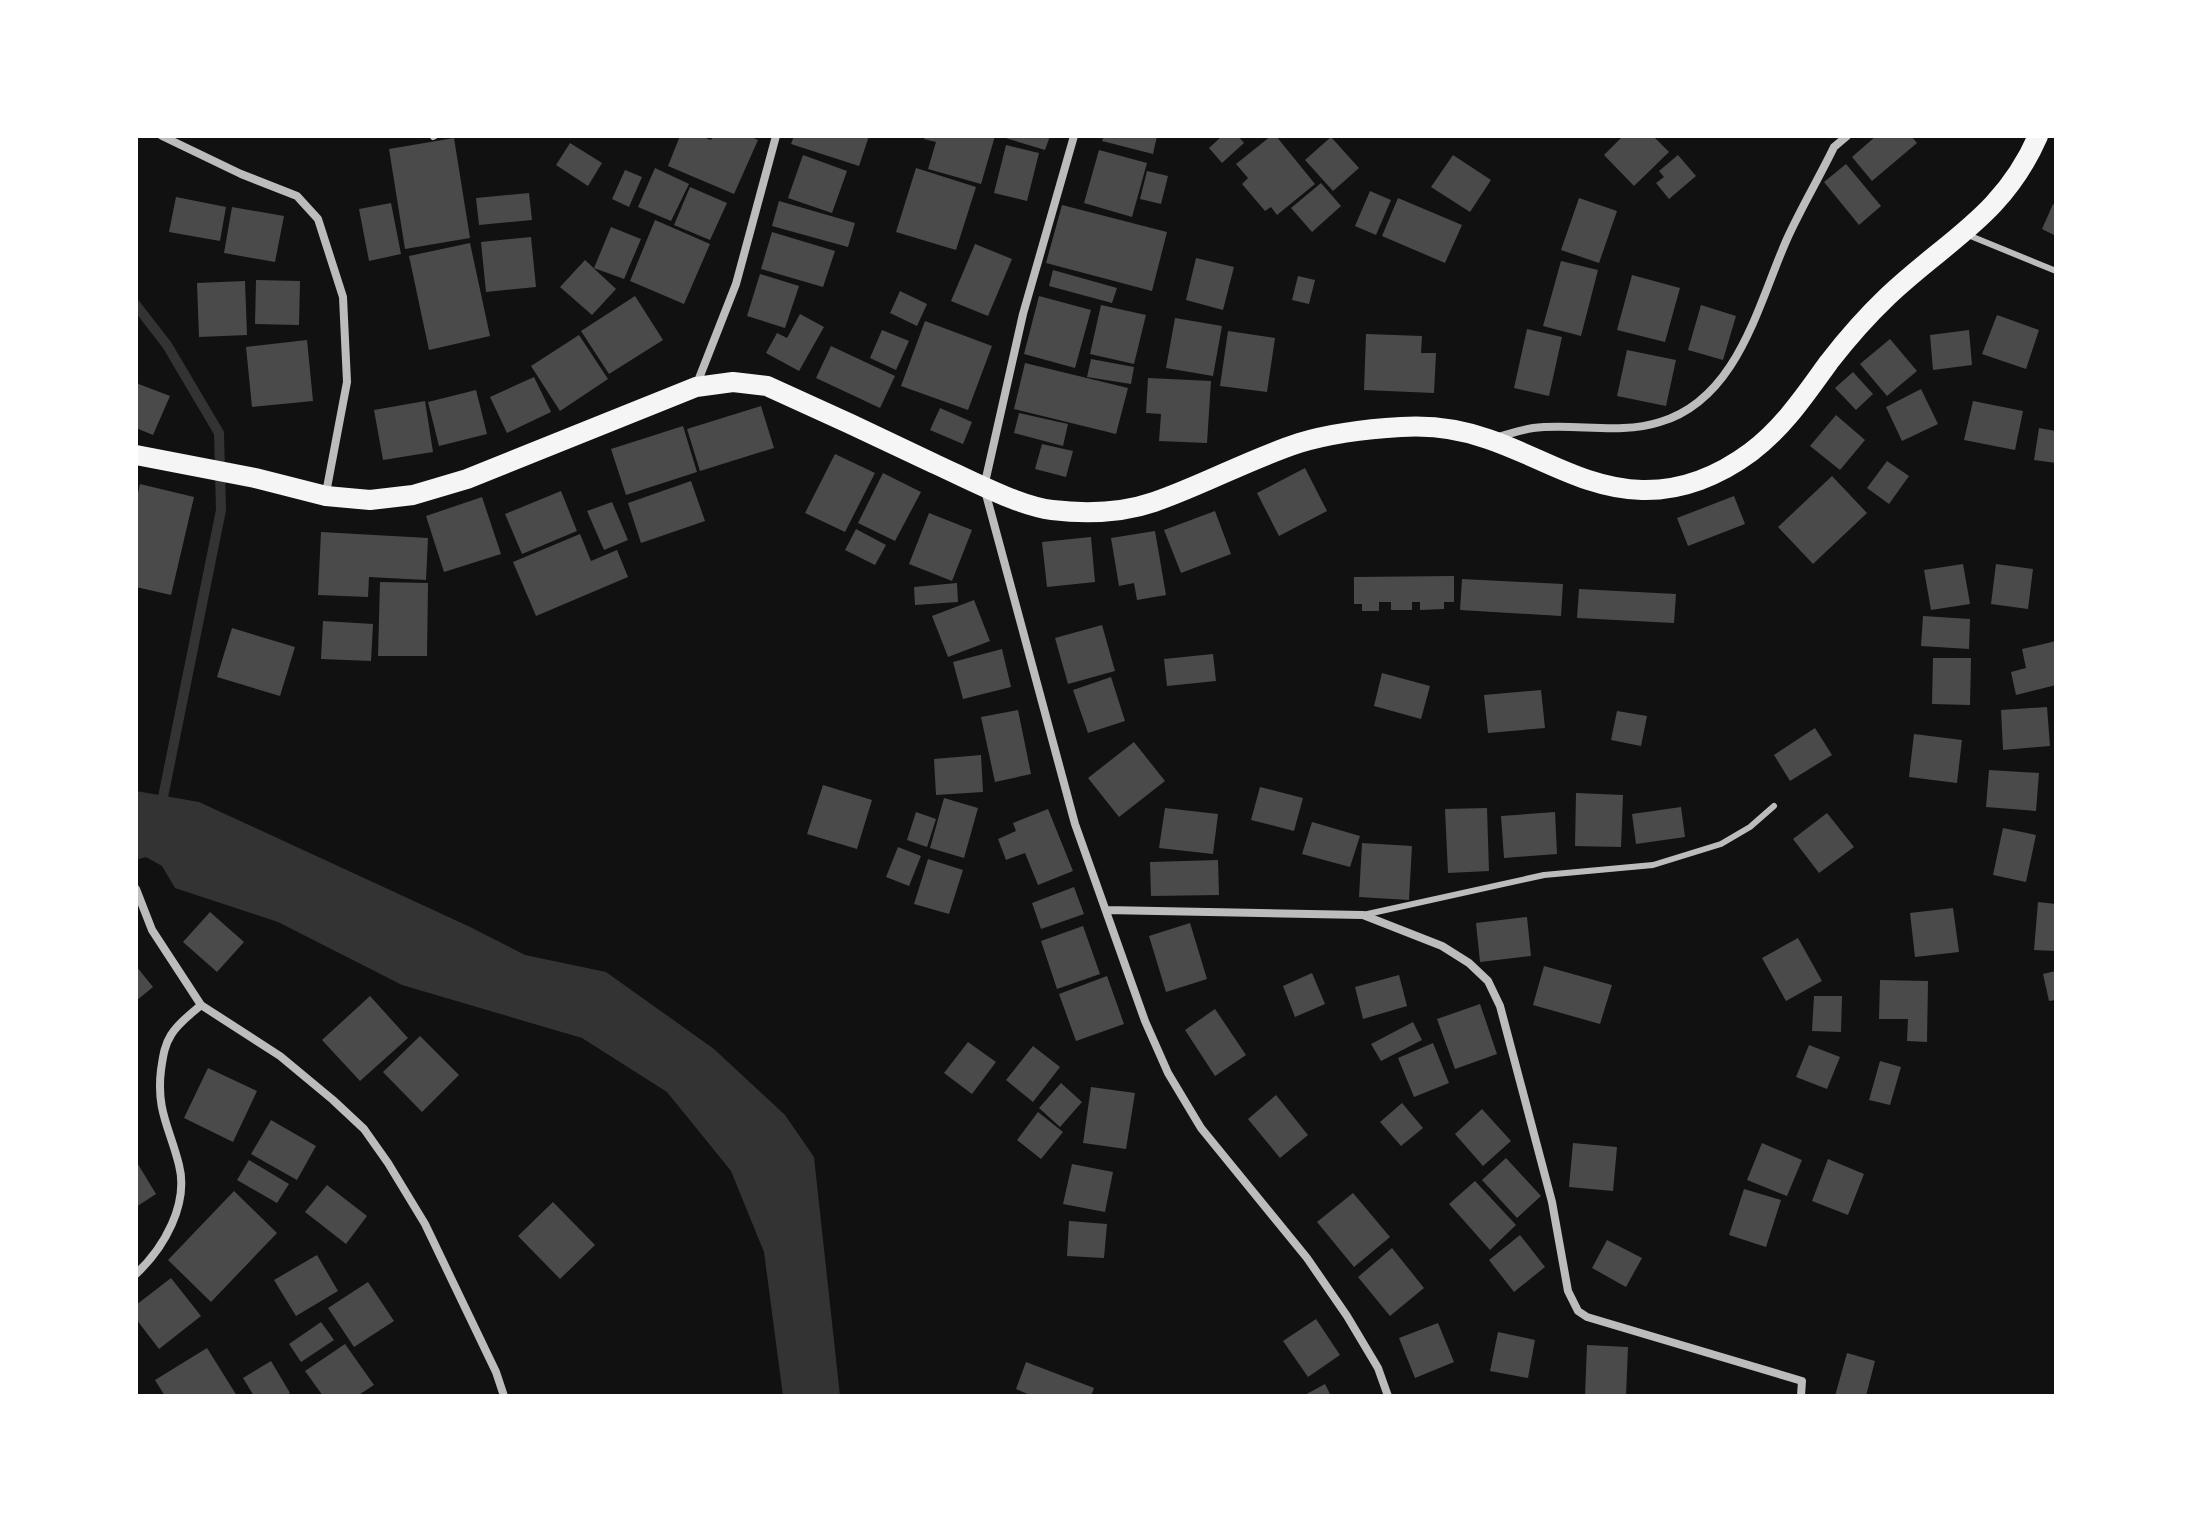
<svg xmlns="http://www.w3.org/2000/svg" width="2192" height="1532" font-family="Mulish,sans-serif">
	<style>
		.water { fill: #333 }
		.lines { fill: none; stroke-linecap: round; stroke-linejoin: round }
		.stream { stroke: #333; stroke-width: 10 }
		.building { fill: #4a4a4a }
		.service { stroke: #bcbcbc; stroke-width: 6 }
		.minor { stroke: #bcbcbc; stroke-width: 8 }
		.primary { stroke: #f5f5f5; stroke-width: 20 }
	</style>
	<rect width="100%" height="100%" fill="#111"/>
	<!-- water -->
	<path class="water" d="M136,791l63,11 269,124 57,29 81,17 108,77 71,66 29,42 26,239h-57l-19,-144 -33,-81 -64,-79 -85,-54 -180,-53 -124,-63 -103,-34 -13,-22 -16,-9 -10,3z"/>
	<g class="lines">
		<!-- stream -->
		<path class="stream" d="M136,305l31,40 52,88 2,77 -60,297"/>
	</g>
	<!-- building -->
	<path class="building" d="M680,136h20l11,4 2,-4h36l9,4 -24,54 -66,-28z
		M794,136h75l-10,30 -68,-22z
		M925,136h70l-14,48 -53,-15 8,-27 -12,-3z
		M999,136h51l-5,14z
		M1104,136h53l-4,18 -51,-13z
		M1222,136h16l6,7 -22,20 -13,-15z
		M1271,136h5l39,48 -38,31 -6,-8 -6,4 -23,-27 6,-6 -12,-14z
		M1623,136h30l16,16 -35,34 -30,-31z
		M1876,136h35l6,7 -45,38 -20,-24z
		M1331,137l28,31 -26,23 -28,-31z
		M454,138l16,100 -65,11 -16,-100z
		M570,143l32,20 -14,23 -32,-21z
		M1006,145l33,8 -12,48 -33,-8z
		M1099,150l48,13 -15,54 -48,-14z
		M803,155l44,16 -15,42 -44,-15z
		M1453,155l38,25 -21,32 -39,-25z
		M1678,155l18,21 -27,23 -13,-16 8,-6 -5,-6z
		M1846,164l35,42 -22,19 -35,-43z
		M655,168l34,16 -18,37 -33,-14z
		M916,168l60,19 -20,63 -60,-18z
		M625,170l17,7 -13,30 -17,-8z
		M1147,171l21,5 -7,28 -21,-5z
		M1321,183l20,23 -29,26 -21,-24z
		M690,187l37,16 -17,37 -36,-15z
		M1370,191l21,9 -15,35 -21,-9z
		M529,193l3,27 -53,5 -3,-27z
		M176,197l50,10 -6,34 -51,-9z
		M1398,198l64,27 -17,38 -63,-27z
		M1579,198l38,13 -18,52 -38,-13z
		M779,201l76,22 -7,24 -76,-21z
		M391,203l10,51 -32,7 -10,-52z
		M2053,204l3,2v30l-14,-7z
		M1062,205l105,27 -15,59 -106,-28z
		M232,207l52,9 -9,46 -51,-9z
		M655,220l55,24 -26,60 -54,-23z
		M611,227l30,12 -17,40 -30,-11z
		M772,232l63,19 -12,36 -62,-18z
		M531,237l5,50 -50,5 -5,-50z
		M470,243l20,93 -61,14 -20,-94z
		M975,244l37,15 -24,57 -37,-15z
		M1196,258l38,9 -11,43 -37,-10z
		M585,260l31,29 -24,26 -32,-28z
		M1561,261l37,9 -17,66 -38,-10z
		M1053,270l64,18 -5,15 -63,-17z
		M760,274l39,12 -14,42 -38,-12z
		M1632,275l48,13 -15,54 -48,-12z
		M1298,276l17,4 -6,24 -17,-4z
		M256,280l44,1 -1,44 -44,-1z
		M245,281l2,54 -48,2 -2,-54z
		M900,291l27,13 -10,22 -27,-13z
		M635,296l28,44 -54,34 -28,-43z
		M1039,296l52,14 -16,58 -51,-14z
		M1101,305l45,10 -12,49 -44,-10z
		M1701,305l35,11 -13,44 -35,-10z
		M800,314l24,13 -25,44 -33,-18 11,-20 10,5z
		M1997,315l42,15 -13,39 -44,-15z
		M1175,318l47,8 -9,50 -47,-8z
		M925,321l67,25 -24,64 -67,-24z
		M1527,329l35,8 -13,59 -35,-8z
		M882,330l27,11 -13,29 -26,-12z
		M1969,330l3,35 -39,5 -3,-35z
		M1228,331l47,7 -8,54 -47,-6z
		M1366,334l56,2 -1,17h15l-2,40 -70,-3z
		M579,335l29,44 -48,32 -29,-45z
		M1890,339l27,32 -30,25 -27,-32z
		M307,340l6,61 -61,6 -6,-60z
		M831,346l64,30 -15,32 -64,-30z
		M1627,350l49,10 -10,46 -49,-10z
		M1091,359l43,8 -3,17 -44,-7z
		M1025,363l103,25 -12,46 -102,-25z
		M1853,372l20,22 -17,16 -21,-22z
		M534,377l17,35 -44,21 -17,-36z
		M1148,378l63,3 -4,62 -48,-2 2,-27 -15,-1z
		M136,383l34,13 -17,39 -17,-7z
		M1921,389l17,35 -36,17 -16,-34z
		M476,390l11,44 -48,12 -11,-44z
		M425,401l8,51 -50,8 -9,-50z
		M1973,401l50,10 -8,39 -51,-10z
		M761,406l13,42 -74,23 -13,-42z
		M940,408l32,14 -9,22 -33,-14z
		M1019,413l49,11 -5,22 -49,-13z
		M1836,415l29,25 -25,30 -30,-24z
		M683,426l14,46 -71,23 -15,-46z
		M2039,428l17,3v32l-22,-3z
		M1042,444l31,7 -7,26 -31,-8z
		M835,454l40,19 -30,59 -40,-19z
		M1887,461l22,15 -20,28 -22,-16z
		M1305,468l22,43 -48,25 -22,-43z
		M883,473l38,19 -26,49 -37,-18z
		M1832,476l35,37 -54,51 -35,-37z
		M691,481l14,40 -64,22 -13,-40z
		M140,484l54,13 -23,98 -35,-8v-85z
		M561,491l16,40 -55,23 -17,-40z
		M1734,496l11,28 -57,22 -11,-28z
		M482,497l19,57 -57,18 -18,-56z
		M612,502l16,38 -24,10 -17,-39z
		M1215,511l16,43 -50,19 -17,-43z
		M929,513l43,17 -20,51 -43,-17z
		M856,529l30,16 -11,20 -30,-15z
		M1155,531l11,64 -29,5 -3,-17 -15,3 -8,-48z
		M321,532l107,6 -2,42 -57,-3 -1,20 -50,-2z
		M580,534l11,27 26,-11 11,27 -92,39 -23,-54z
		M1091,537l4,45 -48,5 -5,-45z
		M1963,564l7,40 -39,6 -7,-40z
		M1996,564l37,5 -5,40 -37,-5z
		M1454,576v26h-10v7l-24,1v-8h-8v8h-21v-8h-12v9h-17v-7h-8v-27z
		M1462,579l101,5 -2,32 -101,-6z
		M380,582l48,1 -1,73h-49z
		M957,583l1,19 -43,3 -1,-18z
		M1579,589l97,5 -2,29 -97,-5z
		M974,600l16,41 -42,16 -16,-41z
		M1923,616l47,3 -1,30 -48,-3z
		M323,621l50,3 -2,37 -50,-2z
		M1102,625l13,46 -47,13 -13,-46z
		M232,628l63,19 -15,49 -63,-19z
		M2056,641v44l-40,10 -5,-23 15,-4 -4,-19z
		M1002,649l9,38 -48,12 -10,-37z
		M1213,654l3,27 -49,5 -3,-27z
		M1933,658h38l-1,47 -38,-1z
		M1382,673l48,13 -9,33 -47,-13z
		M1111,677l14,44 -37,12 -15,-43z
		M1541,690l4,38 -57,5 -4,-38z
		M2047,707l3,39 -47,4 -2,-40z
		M1018,710l13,64 -36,8 -14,-65z
		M1617,711l30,5 -6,30 -30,-6z
		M1815,728l17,27 -42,26 -16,-26z
		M1914,734l48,6 -5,43 -48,-6z
		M1134,742l31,39 -46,36 -31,-39z
		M981,755l2,37 -47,3 -2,-36z
		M1989,770l50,3 -3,38 -50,-4z
		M823,785l49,15 -15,49 -50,-15z
		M1260,787l43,11 -9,33 -43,-11z
		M1576,793l47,2 -2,52 -46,-1z
		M944,798l34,10 -14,50 -34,-10z
		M1681,807l4,30 -49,7 -4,-30z
		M1165,808l53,6 -5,40 -54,-6z
		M1487,808l2,63 -41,2 -3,-64z
		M1048,809l25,62 -35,14 -13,-32 -19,7 -8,-21 18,-8 -3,-8z
		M916,812l20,7 -9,28 -20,-7z
		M1555,812l2,42 -53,4 -3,-42z
		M1827,813l27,34 -35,26 -26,-34z
		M1312,822l48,14 -10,31 -48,-13z
		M2003,828l33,7 -10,47 -33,-7z
		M1362,843l50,3 -3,54 -50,-3z
		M898,847l23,9 -12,30 -23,-9z
		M928,859l35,11 -14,44 -35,-10z
		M1218,860l1,35 -68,1 -1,-34z
		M1074,887l10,27 -43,15 -9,-26z
		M2038,902l18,2v47l-22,-1z
		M1953,908l6,44 -44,5 -5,-44z
		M210,912l34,30 -27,30 -34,-30z
		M1527,917l4,39 -51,6 -4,-39z
		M1190,923l17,56 -41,13 -17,-56z
		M1083,926l17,48 -43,15 -16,-48z
		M1798,938l24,43 -36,20 -24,-43z
		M136,966l17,21 -17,14z
		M1544,966l68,19 -12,39 -67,-19z
		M2056,971v29l-7,1 -6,-27z
		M1312,973l13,31 -30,13 -12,-31z
		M1399,975l8,31 -44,13 -8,-32z
		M1107,976l17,48 -48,17 -17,-47z
		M1880,980l48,1 -1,61 -20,-1 1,-22h-29z
		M370,996l38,42 -48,43 -38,-41z
		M1814,996h28l-1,36 -29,-1z
		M1480,1004l17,50 -42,15 -18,-50z
		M1215,1009l31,46 -31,21 -30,-46z
		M1413,1022l9,18 -41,21 -10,-17z
		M420,1036l39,39 -37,37 -39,-40z
		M968,1042l28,20 -24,32 -28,-21z
		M1433,1043l16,40 -35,14 -16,-39z
		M1809,1045l31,12 -13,32 -31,-12z
		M1033,1046l27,21 -27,35 -27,-22z
		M1880,1061l21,6 -11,38 -21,-5z
		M208,1068l49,23 -24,51 -49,-24z
		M1061,1083l21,19 -22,25 -21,-19z
		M1091,1087l44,6 -9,56 -43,-6z
		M1276,1095l32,40 -28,23 -32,-39z
		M1402,1103l21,25 -22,18 -21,-24z
		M1482,1109l29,32 -28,25 -28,-32z
		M1038,1112l25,20 -22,27 -24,-19z
		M271,1120l45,26 -19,34 -46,-26z
		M1573,1143l44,4 -4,44 -44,-4z
		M1762,1143l40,17 -15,36 -40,-16z
		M1506,1158l35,38 -24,22 -35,-38z
		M1828,1159l36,15 -16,41 -36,-14z
		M249,1160l40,24 -12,19 -40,-23z
		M136,1161l20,33 -20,13z
		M1072,1164l41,8 -8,40 -42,-8z
		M1475,1181l41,44 -26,25 -41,-46z
		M327,1185l40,31 -21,28 -41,-32z
		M1744,1189l37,11 -15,47 -37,-12z
		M234,1191l43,42 -66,69 -43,-42z
		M1353,1193l37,44 -36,30 -37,-45z
		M553,1202l42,43 -35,34 -42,-43z
		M1069,1221l38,3 -3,34 -37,-2z
		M1520,1235l25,32 -31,25 -25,-32z
		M1607,1240l35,18 -16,29 -34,-19z
		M1392,1248l32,40 -34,28 -32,-39z
		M317,1255l21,36 -42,25 -22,-36z
		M171,1278l30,38 -42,33 -23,-30v-14z
		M368,1282l26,39 -40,26 -26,-39z
		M1316,1319l24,36 -32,22 -25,-36z
		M321,1322l13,18 -33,22 -12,-18z
		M1438,1323l16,39 -39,16 -16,-40z
		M1498,1332l37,8 -7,38 -38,-7z
		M345,1344l29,41 -17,11h-34l-18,-25z
		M1587,1345l41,2 -2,49h-41z
		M207,1348l30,48h-72l-10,-16z
		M1847,1353l28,8 -9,35h-31z
		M271,1361l19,32 -4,3h-32l-11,-18z
		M1026,1362l68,26 -3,8h-59l-16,-7z
		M1325,1384l6,12h-28z"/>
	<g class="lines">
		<!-- service -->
		<path class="service" d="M433,137l2,-1
			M1968,235l88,36
			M1363,915l181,-40 109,-10 68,-21 29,-17 24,-21"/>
		<!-- minor -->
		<path class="minor" d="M162,136l79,38 56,22 21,23 25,78 4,85 -21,111
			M1074,136l-51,178 -39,173 91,337 70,197 23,52 33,55 106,130 40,58 31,52 10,28
			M696,386l40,-102 40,-148
			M1497,437c12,-3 24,-7 36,-9 42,-5 87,7 127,-6 78,-23 98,-118 127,-183 14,-31 32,-61 47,-92l13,-11
			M136,889l16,41 49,75 79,51 53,44 31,29 24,34 37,61 71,148 8,24
			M1106,910l257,5 79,31 27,17 19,18 12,25 52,196 16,89 10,20 9,6 215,64 -1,15
			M136,1274c28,-26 53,-70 43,-109 -9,-37 -23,-54 -18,-95 2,-13 3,-24 10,-35 7,-12 20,-21 30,-30"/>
		<!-- primary -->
		<path class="primary" d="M136,455l119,23 71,18 44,4 43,-5 54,-16 229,-92 37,-5 34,4c56,25 112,51 168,78 33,15 81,41 117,46 34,4 70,3 102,-8 49,-17 96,-43 145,-59 33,-10 67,-14 102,-16 30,-2 59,2 87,12 51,17 98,50 154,51 40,1 78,-15 109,-38 33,-25 54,-57 78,-90 17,-22 38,-46 59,-66 59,-56 115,-80 150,-160"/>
	</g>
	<!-- border -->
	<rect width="2192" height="1532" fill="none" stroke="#ffffff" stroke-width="276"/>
</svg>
